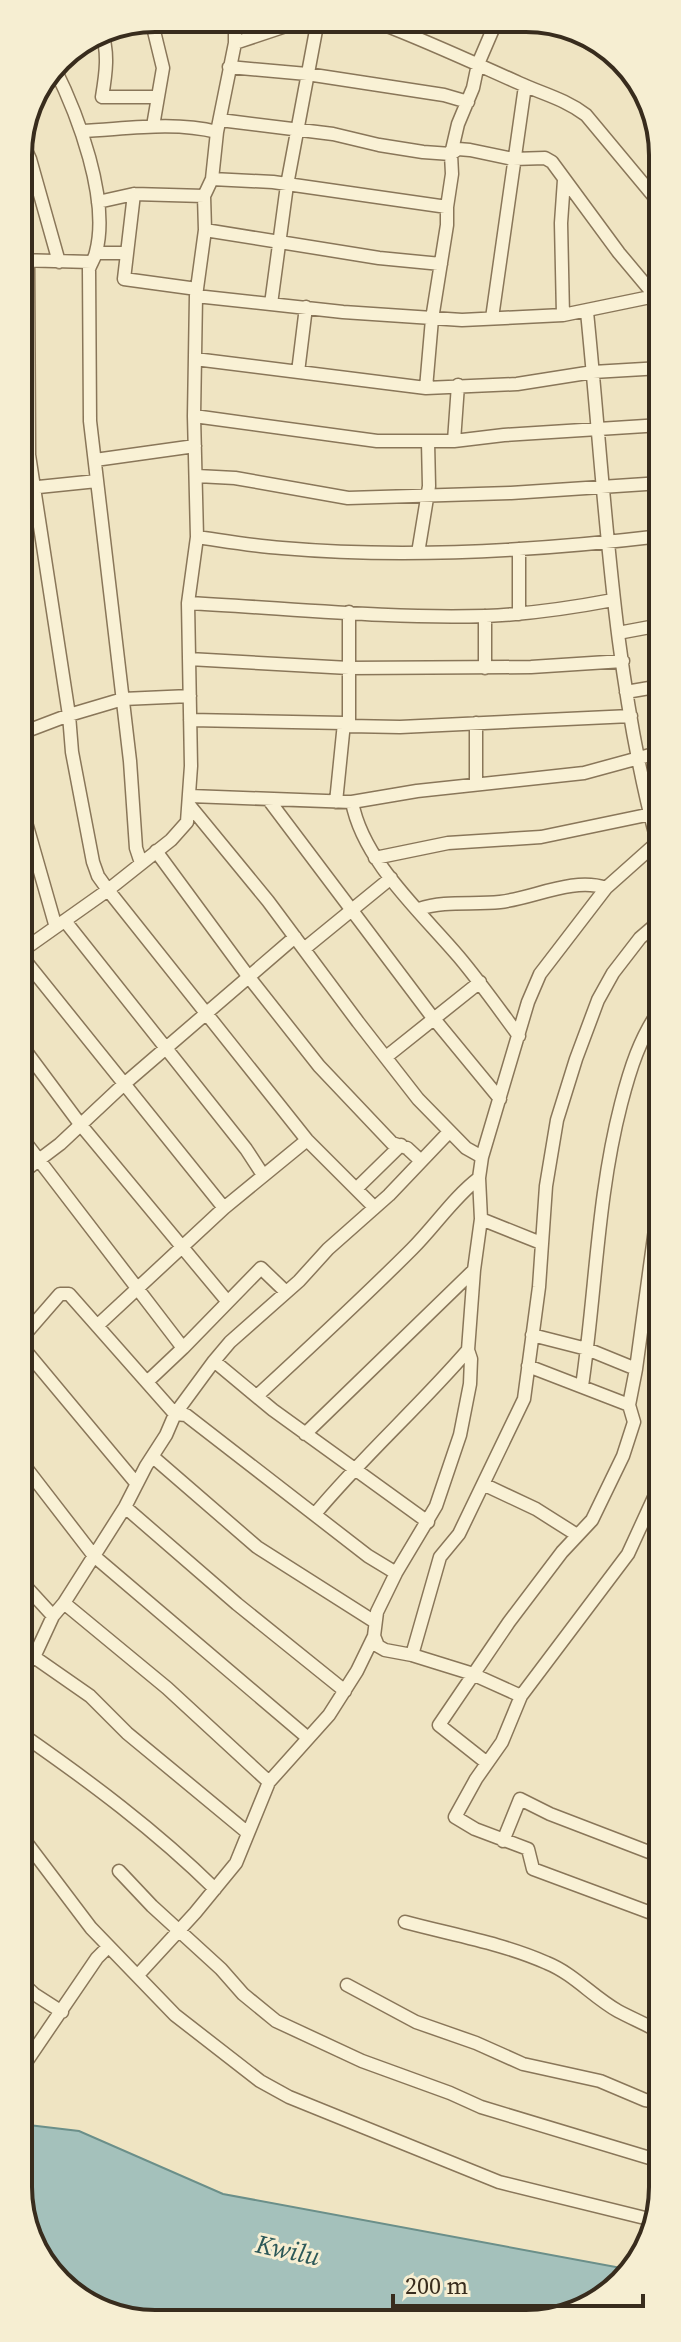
<svg xmlns="http://www.w3.org/2000/svg" width="681" height="2342" font-family="'Source Serif 4',serif">
	<style>
		.water { fill: #a4c1bb; stroke: #6b8f89; stroke-width: 2 }
		.lines { fill: none; stroke-linecap: round; stroke-linejoin: round }
		.minor-casing { stroke: #897659; stroke-width: 15 }
		.minor { stroke: #f9f1d5; stroke-width: 12 }
		.labels { text-anchor: middle; dominant-baseline: central; stroke-width: 6; stroke-linejoin: round; paint-order: stroke }
		.water-label { font-size: 26px; font-style: italic; fill: #2c5858; stroke: #f6eed2 }
		.rim { fill: none; stroke: #382c1d; stroke-width: 4 }
	</style>
	<rect width="100%" height="100%" fill="#efe4c2"/>
	<!-- water -->
	<path class="water" d="M20,2124l59,7 144,63 409,76 -3,8 -77,43h-424l-70,-38 -37,-70z"/>
	<g class="lines">
		<defs>
			<path id="minor" d="M551,21l49,28 29,21
				M382,24c47,18 92,39 137,59 24,11 46,16 67,32l75,90
				M153,27l10,41 -10,58
				M101,30c8,22 5,43 1,67h55
				M235,43l54,-18
				M54,67c24,48 56,132 42,185 -1,6 -5,11 -7,17l1,152 40,340 6,87 5,15
				M229,67l78,7 137,21 24,7
				M220,120l113,14 46,11 44,7 28,2 7,-5 12,1 43,9 32,-1 7,4 67,91 36,43 6,-17
				M82,131c44,-2 91,-10 135,1
				M21,140l9,19 29,103
				M212,179l61,3 174,25
				M134,194l-10,85 73,10
				M98,202l36,-8 70,2
				M205,230l174,28 62,6
				M96,253h30
				M18,260l73,2
				M28,260l1,195 40,260 3,37 21,110 5,14 10,14 199,250 67,67
				M196,296l147,16 119,8 101,-5 97,-20
				M271,304l16,-119 30,-160
				M587,312c18,177 24,356 70,529
				M563,315l-2,-92 3,-43
				M492,318l33,-232
				M195,359l231,29 91,-4 76,-12 68,-4
				M298,372l8,-65
				M426,388l6,-69 15,-94v-18l5,-33 -1,-20 7,-30 15,-36 5,-24 18,-42
				M194,416l183,25h77l50,-6 157,-10
				M454,441l4,-56
				M95,460l100,-14
				M197,476l38,2 113,20 163,-5 150,-10
				M19,489l78,-8
				M197,537c28,4 56,9 85,11 126,11 254,3 379,-12
				M519,549v65
				M418,553l11,-67 -1,-44
				M188,603c99,5 199,16 298,13 43,-2 85,-8 127,-16
				M485,616v52
				M618,633l43,-8
				M189,659l160,9 182,-1 92,-6
				M626,692l35,-6
				M190,720l154,3 5,3 51,1 231,-11
				M476,723v61
				M349,726v-114
				M19,734l50,-19 54,-16 67,-3
				M190,796l162,6 65,-11 167,-18 77,-21
				M19,798l36,126 10,-3 181,228 17,26
				M268,799l162,215 70,85
				M336,802l8,-79
				M352,802c11,59 69,110 107,155 21,25 40,52 60,79
				M190,806l78,95 90,121 60,77 48,49 16,9
				M156,851l92,125 71,90 73,77 15,5 14,13
				M375,858l73,-15 93,-6 120,-25
				M419,909c26,-9 54,-4 81,-7 34,-4 73,-25 106,-14
				M304,949l87,-71
				M19,953l89,-63 63,-50 16,-18 4,-56 -3,-163 9,-66 -3,-121 2,-120 9,-66 -1,-34 8,-17 5,-47 18,-89v-17
				M19,953l205,255
				M19,1042l61,82 147,177
				M386,1057l94,-75
				M19,1134l164,214
				M19,1175l41,-31 63,-59 172,-148
				M356,1189l45,-44
				M481,1219l60,24
				M97,1326l127,-118 83,-68
				M532,1335l55,14 49,20
				M20,1340l40,-46h9l106,120 11,1 182,141 28,17
				M20,1344l116,139
				M214,1361l59,49 155,112
				M528,1366l101,39
				M147,1382l36,-34 78,-80 25,24
				M582,1386c14,-95 15,-189 39,-282 9,-35 19,-67 40,-96
				M257,1396c52,-48 105,-97 155,-147 23,-23 42,-52 67,-71
				M305,1434l169,-164
				M153,1457l104,90 118,75
				M20,1460l74,96 214,182
				M662,1480l-34,74 -107,142 -19,46 -26,37 -21,38 20,12 53,20 5,20 129,48
				M485,1485l51,24 41,26
				M125,1507l112,97 108,87
				M315,1514c48,-58 104,-107 153,-164
				M20,1580l33,36
				M64,1603l103,85 102,94
				M374,1636l4,10 7,4 27,5 58,18 51,23
				M412,1655l28,-98 19,-23 65,-135 15,-112 7,-101 11,-66 19,-61 22,-59 15,-27 27,-35 21,-18
				M34,1657l56,39 37,37 121,100
				M20,1669l14,-12 19,-41 11,-13 61,-96 21,-41 20,-31 9,-21 39,-53 16,-19 69,-61 29,-32 61,-54 60,-63
				M20,1733c69,48 135,97 195,156
				M487,1763l-48,-38 70,-103 53,-70 30,-32 31,-64 11,-34 -5,-17 7,-36 26,-191
				M20,1834l71,94 84,87 85,66 29,16 210,85 154,38
				M503,1841l17,-42 30,15 112,43
				M119,1871l33,35 69,63 22,25 33,27 86,40 88,32 31,14 182,55
				M405,1922c48,13 97,21 142,41 27,11 46,34 71,48 15,8 30,14 45,23
				M138,1975l57,-62 41,-50 33,-81 60,-67 28,-44 17,-35 3,-24 19,-39 40,-67 24,-71 10,-51 1,-25 -3,-9 6,-80 7,-51 -2,-41 3,-21 46,-155 12,-28 66,-86 55,-49
				M20,1981l14,13 28,18
				M347,1985l69,37 60,21 47,21 77,17 45,19 18,3
				M20,2071l77,-113 11,-11"/>
		</defs>
		<!-- minor casing -->
		<use href="#minor" class="minor-casing"/>
		<!-- minor -->
		<use href="#minor" class="minor"/>
	</g>
	<g class="labels">
		<!-- water labels -->
		<g class="water-label">
			<text transform="translate(288 2250) rotate(12)">Kwilu</text>
		</g>
	</g>
	<!-- crop -->
	<path d="M0 0H681V2342H0ZM155 32H526A123 123 0 0 1 649 155V2187A123 123 0 0 1 526 2310H155A123 123 0 0 1 32 2187V155A123 123 0 0 1 155 32Z" fill="#f6eed2" fill-rule="evenodd"/>
	<path class="rim" d="M155 32H526A123 123 0 0 1 649 155V2187A123 123 0 0 1 526 2310H155A123 123 0 0 1 32 2187V155A123 123 0 0 1 155 32Z"/>
	<!-- scale -->
	<path d="M393 2294v12h250v-12" fill="none" stroke="#382c1d" stroke-width="4"/>
	<text x="405" y="2294" font-size="24" fill="#382c1d" stroke="#f6eed2" stroke-width="6" paint-order="stroke">200 m</text>
</svg>
